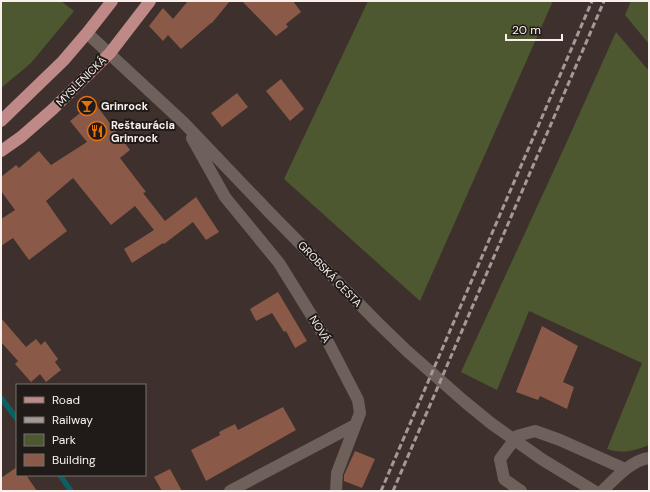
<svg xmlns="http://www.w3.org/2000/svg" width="650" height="492" font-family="'DM Sans',sans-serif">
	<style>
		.green { fill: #4d5830 }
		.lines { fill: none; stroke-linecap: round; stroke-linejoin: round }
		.stream { stroke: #0c6062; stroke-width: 5.5 }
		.building { fill: #8b5947 }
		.minor { stroke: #6e605a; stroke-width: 12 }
		.major { stroke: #be8986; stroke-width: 12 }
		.rail { stroke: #a59996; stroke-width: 3; stroke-dasharray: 6 3; stroke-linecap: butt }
		.labels { text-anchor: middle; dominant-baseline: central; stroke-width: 4; stroke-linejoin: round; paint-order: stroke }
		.street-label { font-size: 11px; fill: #f9f0ed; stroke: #201a18 }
		.poi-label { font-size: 11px; font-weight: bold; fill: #f9f0ed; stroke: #201a18; text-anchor: start }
	</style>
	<rect width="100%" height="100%" fill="#3e302c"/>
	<!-- green -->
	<path class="green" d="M1,1h60l13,10 -43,52 -30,25z
		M368,1h185l-133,300 -136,-122z
		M631,1h18v43l-24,-29z
		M616,32l33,39v374c-16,6 -25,9 -42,4l35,-86 -113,-52 -32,79 -36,-18 104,-226z"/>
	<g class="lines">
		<!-- stream -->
		<path class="stream" d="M1,398l16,21
			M60,475l11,16"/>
	</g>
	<!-- building -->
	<path class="building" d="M188,1h42l-18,22h-1l-30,26 -13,-14 -5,6 -14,-15 14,-18 10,11z
		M242,1h51l8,11 -15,12 2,3 -12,9z
		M281,79l23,30 -14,12 -24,-30z
		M237,93l11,14 -26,20 -11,-14z
		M94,102l36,48 -10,8 26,34 -3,1 22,28 31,-24 23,35 -13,8 -13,-18 -29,22 -1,-1 -31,20 -8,-14 30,-19 -19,-24 -24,19 -38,-47 -27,23 21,30 -38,29 -16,-22 -12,8v-27l14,-9 -14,-19v-14l15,-12 3,3 20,-17 12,14 36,-23 -17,-21z
		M278,292l29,49 -12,7 -9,-17 -2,1 -12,-19 -16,8 -6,-12z
		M1,318l25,29 10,-8 5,6 4,-4 13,18 -3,3 6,8 -15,12 -6,-8 -9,8 -16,-18 3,-3 -17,-19z
		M542,326l36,20 -15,36 11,5 -7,22 -27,-13 -2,4 -22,-8z
		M283,407l13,23 -90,51 -15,-31 29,-15 -1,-3 16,-8 3,6z
		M355,451l20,8 -13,29 -18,-7v-6z
		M17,467v8h9l11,16h-36v-13z
		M170,469l12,22h-20l-8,-14z"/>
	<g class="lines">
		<!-- minor -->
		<path class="minor" d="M87,33l97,90 86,90 108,110 29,28 58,51 27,22 51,36 51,31
			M192,138l33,59 54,66 49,79 30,58 2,13 -23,60 -1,18
			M230,491l125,-66
			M521,491l-17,-12 -4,-20 17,-23 18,-5 25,9 65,29
			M602,491c14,-13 28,-30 47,-33"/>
		<!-- major -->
		<path class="major" d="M1,121l62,-60 24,-28 25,-32
			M1,151l20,-14 32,-28 57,-56 40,-52"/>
		<!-- rail -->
		<path class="rail" d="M381,491l211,-490
			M393,491l211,-490"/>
	</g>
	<!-- icons -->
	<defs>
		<symbol id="bar-ring" viewBox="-11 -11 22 22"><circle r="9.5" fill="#201a18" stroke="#e8710a" stroke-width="1.5"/><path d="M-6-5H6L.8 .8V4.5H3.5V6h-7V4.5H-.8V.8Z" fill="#e8710a"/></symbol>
		<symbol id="restaurant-ring" viewBox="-11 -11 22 22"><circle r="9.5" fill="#201a18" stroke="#e8710a" stroke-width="1.5"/><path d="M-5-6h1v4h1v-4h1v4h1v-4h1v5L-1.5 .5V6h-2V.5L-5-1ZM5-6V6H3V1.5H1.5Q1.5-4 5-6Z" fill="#e8710a"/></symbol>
	</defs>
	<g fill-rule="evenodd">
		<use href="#bar-ring" x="76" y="95" width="22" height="22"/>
		<use href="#restaurant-ring" x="86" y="120" width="22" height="22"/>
	</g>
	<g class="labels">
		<!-- street labels -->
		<g class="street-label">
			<text transform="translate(81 81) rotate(-45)">MYSLENICKÁ</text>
			<text transform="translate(330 274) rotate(46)">GROBSKÁ CESTA</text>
			<text transform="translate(320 329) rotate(59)">NOVÁ</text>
		</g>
		<!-- poi labels -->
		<g class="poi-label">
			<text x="101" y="106">Grinrock</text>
			<text x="111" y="125">Reštaurácia<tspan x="111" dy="13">Grinrock</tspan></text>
		</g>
	</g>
	<!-- border -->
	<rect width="650" height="492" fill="none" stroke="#f9f0ed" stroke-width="4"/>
	<!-- legend -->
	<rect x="16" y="384" width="130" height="92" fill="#201a18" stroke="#77706d"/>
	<rect x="24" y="397" width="20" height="6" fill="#be8986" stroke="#77706d"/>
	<text x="52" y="404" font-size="12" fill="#f9f0ed">Road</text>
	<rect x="24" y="417" width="20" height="6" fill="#a59996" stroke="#77706d"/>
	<text x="52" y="424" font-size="12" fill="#f9f0ed">Railway</text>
	<rect x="24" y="434" width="20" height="12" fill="#4d5830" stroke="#77706d"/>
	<text x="52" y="444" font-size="12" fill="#f9f0ed">Park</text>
	<rect x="24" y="454" width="20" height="12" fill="#8b5947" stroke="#77706d"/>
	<text x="52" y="464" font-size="12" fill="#f9f0ed">Building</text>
	<!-- scale -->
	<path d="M506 34v6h56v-6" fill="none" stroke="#f9f0ed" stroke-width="2"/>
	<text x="512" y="34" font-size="12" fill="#f9f0ed" stroke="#201a18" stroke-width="3" paint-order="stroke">20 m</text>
</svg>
